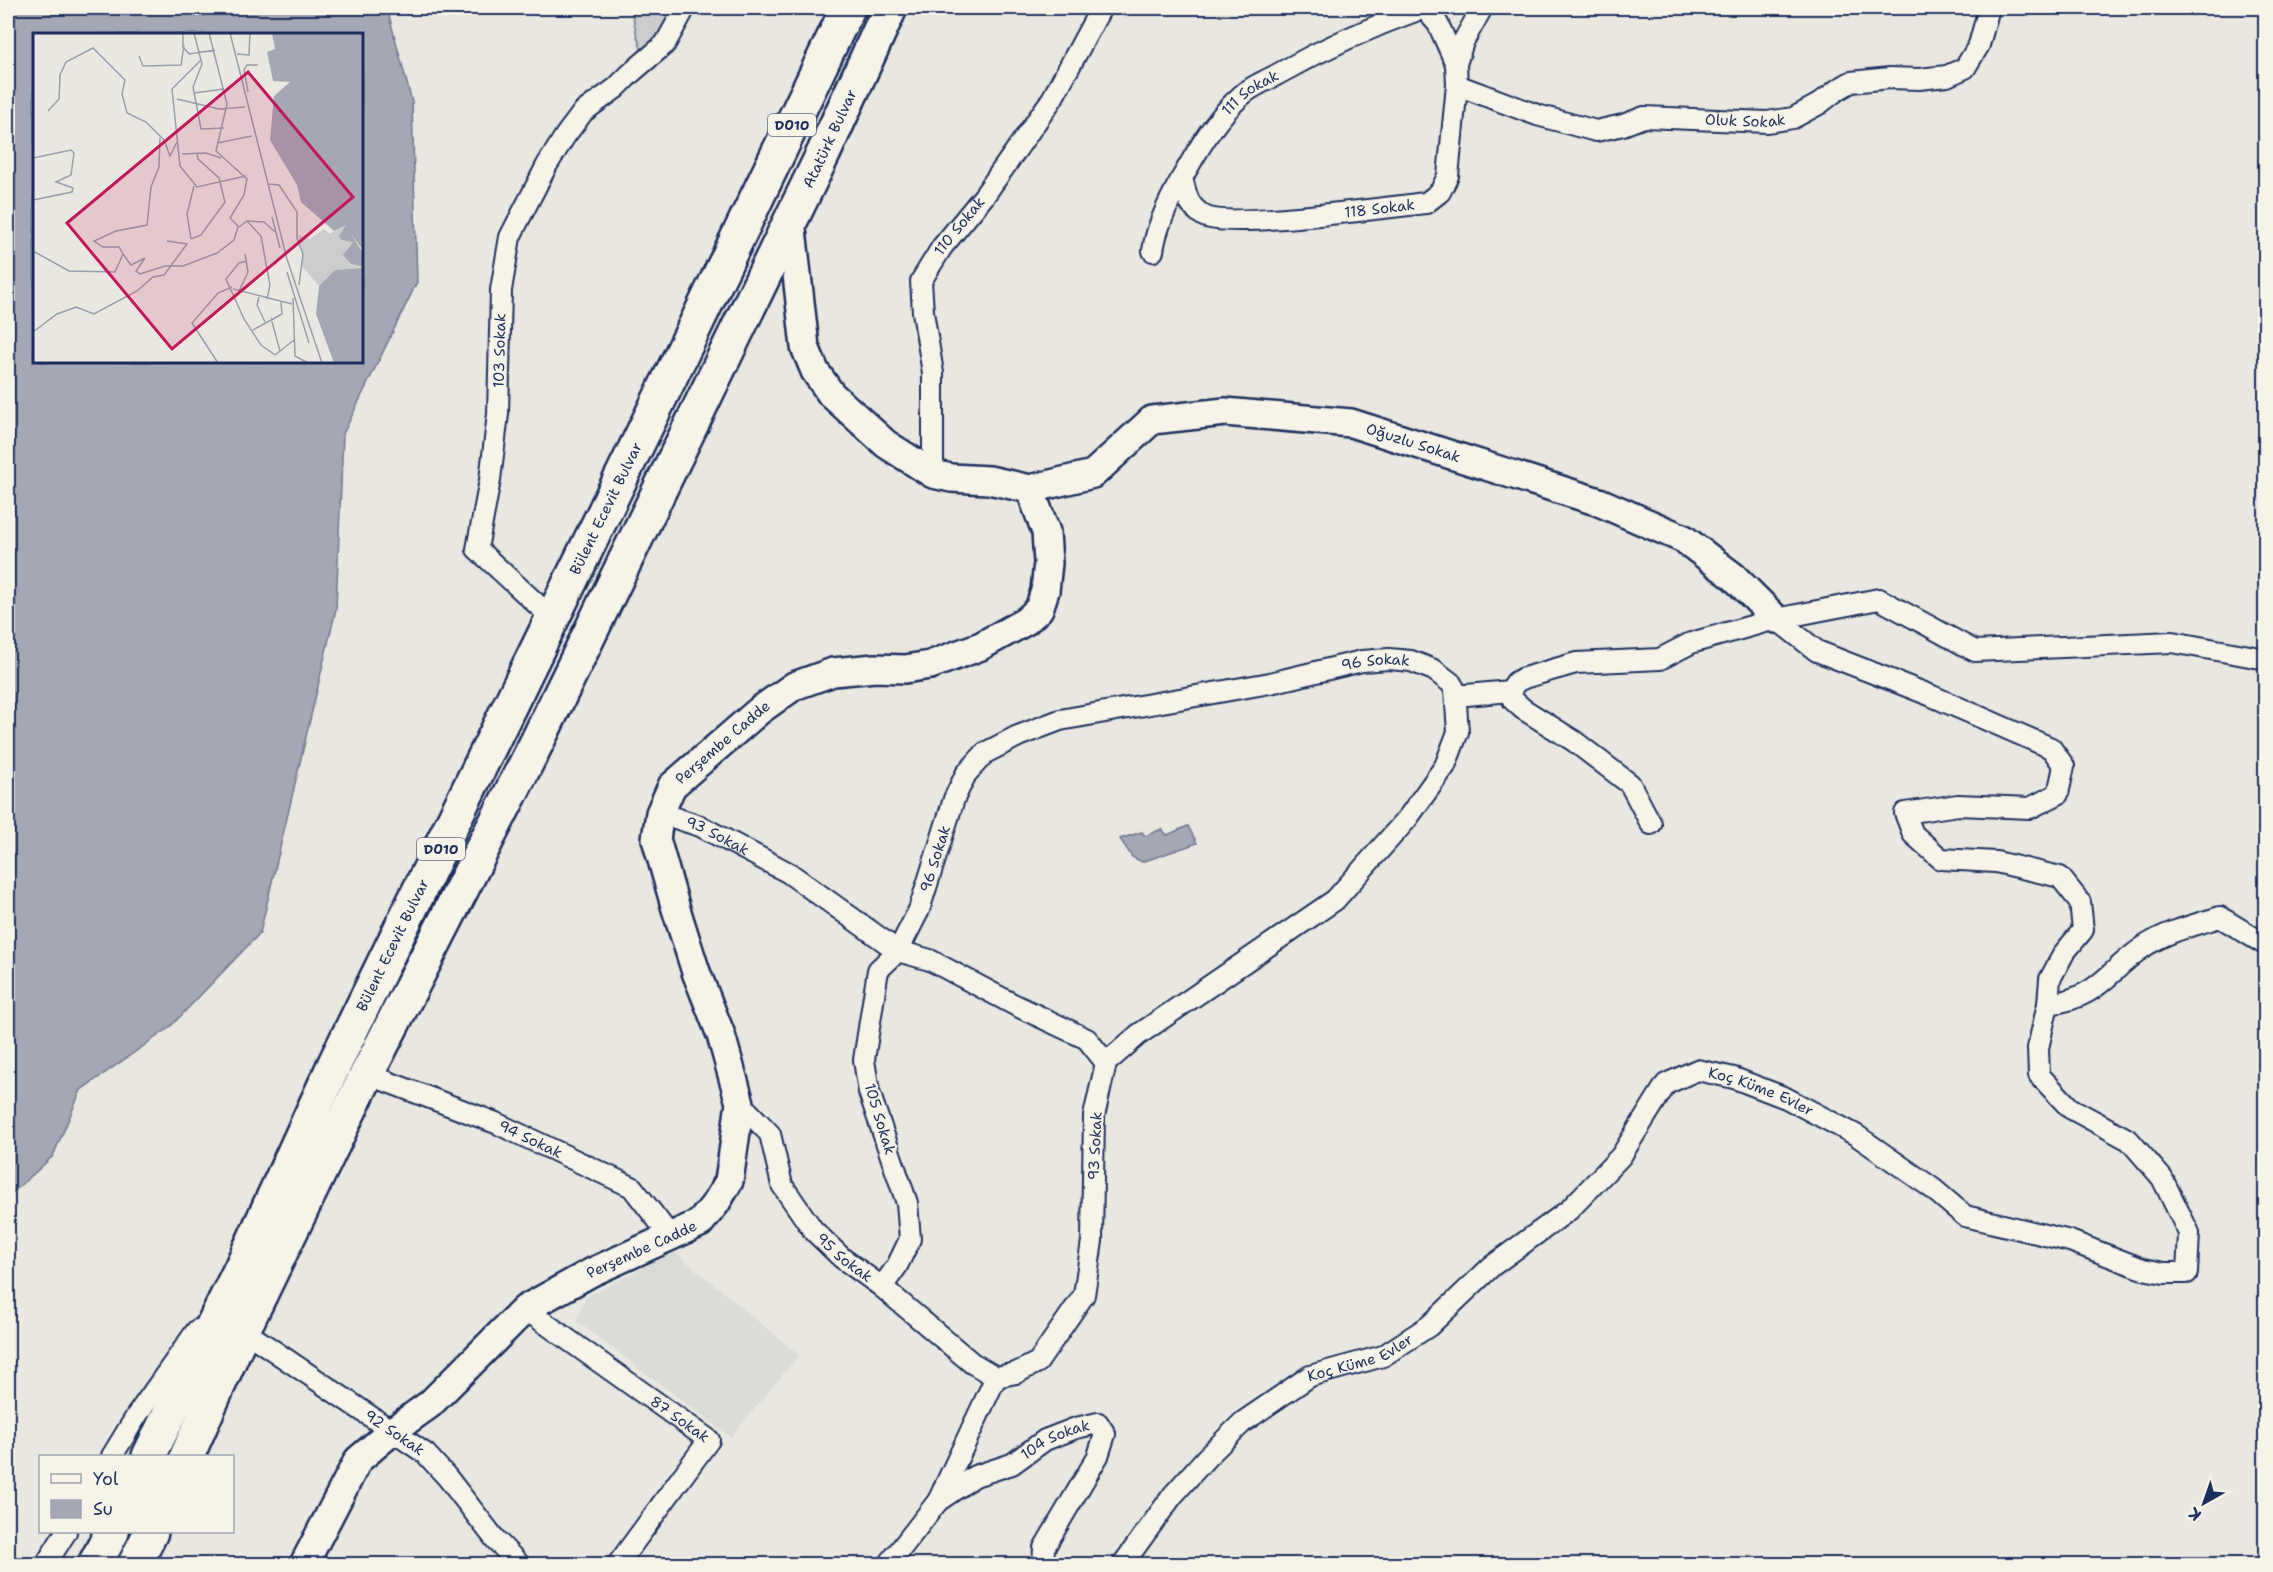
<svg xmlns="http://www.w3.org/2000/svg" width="2273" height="1572" font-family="'Shantell Sans',sans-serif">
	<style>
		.built { fill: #dadad6 }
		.green { fill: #cbcccd; stroke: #737e96; stroke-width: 1.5 }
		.water { fill: #a3a8b4; stroke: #6d7892; stroke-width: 1.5; fill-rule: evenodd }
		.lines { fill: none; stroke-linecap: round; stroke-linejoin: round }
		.street-casing { stroke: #1b2f5e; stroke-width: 24 }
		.secondary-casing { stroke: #1b2f5e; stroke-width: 32 }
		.highway-casing { stroke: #1b2f5e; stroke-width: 38 }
		.street { stroke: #f7f3e8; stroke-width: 20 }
		.secondary { stroke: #f7f3e8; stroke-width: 27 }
		.highway { stroke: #f7f3e8; stroke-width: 33 }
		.labels { text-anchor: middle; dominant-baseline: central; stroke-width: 4.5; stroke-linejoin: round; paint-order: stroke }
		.shield { fill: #f7f3e8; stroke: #5d6a87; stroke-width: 1.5 }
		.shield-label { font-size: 14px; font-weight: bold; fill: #1b2f5e }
		.street-label { font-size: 15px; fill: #1b2f5e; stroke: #f7f3e8 }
		.inset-road { fill: none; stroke: #979dac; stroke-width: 1.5 }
		.view { fill: #c2185b; fill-opacity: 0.15; stroke: #c2185b; stroke-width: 3 }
		.inset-edge { fill: none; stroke: #1b2f5e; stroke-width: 3 }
	</style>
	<rect width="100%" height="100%" fill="#eae7e0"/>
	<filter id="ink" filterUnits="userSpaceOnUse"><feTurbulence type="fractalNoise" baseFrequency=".0167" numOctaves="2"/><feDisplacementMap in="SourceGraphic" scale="12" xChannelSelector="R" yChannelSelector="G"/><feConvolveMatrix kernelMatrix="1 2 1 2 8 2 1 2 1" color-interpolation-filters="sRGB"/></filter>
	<g filter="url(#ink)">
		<!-- built -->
		<path class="built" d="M675,1252l124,103 -68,82 -155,-116 10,-24z"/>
		<!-- green -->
		<path class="green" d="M631,8h54l-40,53 -8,-25z"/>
		<!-- water -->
		<path class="water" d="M8,8h379l25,94 5,180 -74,152 -7,175 -76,324 -91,95 -88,62 -28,66 -45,41zM34,34h328v328h-328z
			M1188,826l9,17 -55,19 -10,-5 -12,-18 22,-7 3,4 17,-7 5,6z"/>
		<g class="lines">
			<defs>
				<g id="street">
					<path d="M1424,8l14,16 18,40"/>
					<path id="s1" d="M1457,85l80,30 59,16 27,-6 21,-8 123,5 26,-4 26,-14 18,-14 14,-8 39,-4 29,1 28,-3 18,-8 14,-23 10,-37"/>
					<path id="s2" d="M1182,178c5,19 5,27 22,38 23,13 186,-9 222,-13l14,-11 8,-16 9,-91 -1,-21 7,-22 19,-34"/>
					<path id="s3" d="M1153,251c3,-24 18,-54 30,-75 17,-30 33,-58 59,-81 10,-9 24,-14 36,-21 46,-26 95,-48 145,-66"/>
					<path id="s4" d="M933,474v-101l-10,-61 -2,-31 21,-34 42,-51 68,-97 49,-91"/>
					<path id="s5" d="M552,618l-75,-69 13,-69 8,-66 3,-124 9,-53 37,-72 18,-29 18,-24 33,-24 15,-15 34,-29 20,-36"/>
					<path d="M1776,619l41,32 115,45 119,52 13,18 -6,28 -28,14 -72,-3 -53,8 8,21 28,25 55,3 64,15 20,25 3,28 -19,23 -14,26 -2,25c49,-5 58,-31 94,-56 23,-16 52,-23 78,-31l46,28"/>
					<path d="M1456,696l54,-5"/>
					<path id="s6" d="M660,813l40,13 89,47 109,78 32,9 83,44 74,35 19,24 -12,53 -2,125 -8,54 -46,67 -22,11 -20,4"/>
					<path d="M1651,824l-21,-40 -56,-43 -51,-32 -10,-9 -3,-9 6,-9 8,-4 52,-15 84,-4 31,-16 85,-24 103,-20 96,52 197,-9 94,17"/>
					<path id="s7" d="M367,1074l129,49 136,64 39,50"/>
					<path id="s8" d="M740,1103l30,31 12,51 31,45 29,28 40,29 90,76 24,14"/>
					<path id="s9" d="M882,1287l15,-21 13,-27 -3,-36 -38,-111 -5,-32 14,-90 20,-19 21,-41 35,-111 12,-25 19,-21 33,-17 42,-16 210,-37 92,-22 27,-2 22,2 23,9 17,13 4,7 3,42 -13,34 -38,53 -72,81 -197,135 -32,28"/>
					<path id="s10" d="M525,1309l184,131 -91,124"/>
					<path id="s11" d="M243,1330l183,124 21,23 48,62 24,25"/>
					<path d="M112,1456l25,-41 60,-85"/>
					<path id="s12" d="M938,1501l37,-25 37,-12 33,-24 31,-12 22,-5 7,11 -7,22 -54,92 -1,16"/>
					<path d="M46,1564l20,-32"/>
					<path d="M889,1564l49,-63 58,-124"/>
					<path id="s13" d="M1123,1564l50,-69 34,-38 36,-35 67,-46 73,-20 46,-30 63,-60 77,-56 52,-54 45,-72 31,-14 37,8 52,20 70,37 76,53 33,28 105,25 73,28 21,4h23l2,-40 -27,-55 -33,-38 -59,-32 -31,-33 -1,-27 10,-44"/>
				</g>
				<g id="secondary">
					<path id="s14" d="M1030,489l63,-15 59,-54 73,-8 126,11 248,79 85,37 50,38 42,42"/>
					<path id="s15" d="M304,1564l54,-104 33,-28 39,-28 95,-95 67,-37 108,-49 16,-20 13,-22 11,-78 -19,-68 -25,-63 -20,-63 -20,-70 4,-26 12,-27 88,-76 34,-24 39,-14 42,-4 30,1 25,-4 51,-19 45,-25 13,-12 6,-18 3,-28 -2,-31 -16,-43 -41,-9 -38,-2 -18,-4 -47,-30 -55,-50 -16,-23 -10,-24 -14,-127"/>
				</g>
				<g id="highway">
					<path id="s16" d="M149,1456l93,-190 93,-203 349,-714 164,-341"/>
					<path id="s17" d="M187,1456l56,-126 124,-256 169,-330 288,-592 66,-144"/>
					<path d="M95,1564l17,-32"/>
					<path d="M135,1564l16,-32"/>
				</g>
			</defs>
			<!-- street casing -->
			<use href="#street" class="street-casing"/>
			<!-- secondary casing -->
			<use href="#secondary" class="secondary-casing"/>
			<!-- highway casing -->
			<use href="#highway" class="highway-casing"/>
			<!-- street -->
			<use href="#street" class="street"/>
			<!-- secondary -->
			<use href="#secondary" class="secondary"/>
			<!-- highway -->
			<use href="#highway" class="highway"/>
		</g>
	</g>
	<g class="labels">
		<!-- shield labels -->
		<g class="shield">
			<rect x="768" y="114" width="48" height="22" rx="4.5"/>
			<rect x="417" y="838" width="48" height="22" rx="4.5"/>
		</g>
		<g class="shield-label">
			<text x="792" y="125">D010</text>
			<text x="441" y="849">D010</text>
		</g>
		<!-- street labels -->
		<g class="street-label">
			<text stroke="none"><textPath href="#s3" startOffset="190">111 Sokak</textPath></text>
			<text stroke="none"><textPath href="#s1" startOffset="298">Oluk Sokak</textPath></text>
			<text stroke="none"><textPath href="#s17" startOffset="1466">Atatürk Bulvar</textPath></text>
			<text stroke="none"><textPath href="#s2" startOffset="222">118 Sokak</textPath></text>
			<text stroke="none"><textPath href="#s4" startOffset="261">110 Sokak</textPath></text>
			<text stroke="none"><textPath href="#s5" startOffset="302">103 Sokak</textPath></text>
			<text stroke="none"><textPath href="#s14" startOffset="410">Oğuzlu Sokak</textPath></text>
			<text stroke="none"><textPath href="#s16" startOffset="1052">Bülent Ecevit Bulvar</textPath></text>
			<text stroke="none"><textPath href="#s9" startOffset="982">96 Sokak</textPath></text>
			<text stroke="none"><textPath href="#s15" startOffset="1068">Perşembe Cadde</textPath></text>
			<text stroke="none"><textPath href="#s6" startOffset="62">93 Sokak</textPath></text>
			<text stroke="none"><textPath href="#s9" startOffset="460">96 Sokak</textPath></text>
			<text stroke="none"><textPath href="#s16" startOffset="566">Bülent Ecevit Bulvar</textPath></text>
			<text stroke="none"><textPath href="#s13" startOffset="842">Koç Küme Evler</textPath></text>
			<text transform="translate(880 1119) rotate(73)">105 Sokak</text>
			<text stroke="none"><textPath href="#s7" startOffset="176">94 Sokak</textPath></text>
			<text transform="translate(1095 1146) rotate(-87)">93 Sokak</text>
			<text stroke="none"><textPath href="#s15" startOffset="474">Perşembe Cadde</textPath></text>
			<text stroke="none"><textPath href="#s8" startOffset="192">95 Sokak</textPath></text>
			<text stroke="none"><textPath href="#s13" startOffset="321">Koç Küme Evler</textPath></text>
			<text stroke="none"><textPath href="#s10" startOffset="190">87 Sokak</textPath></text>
			<text stroke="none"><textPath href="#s11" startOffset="183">92 Sokak</textPath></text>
			<text stroke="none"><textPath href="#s12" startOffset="134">104 Sokak</textPath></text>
		</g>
	</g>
	<!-- overview -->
	<g transform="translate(33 33)">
		<rect width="330" height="330" fill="#eae7e0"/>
		<path d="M312,192l8,17 -6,6 3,16 13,4 -28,2 -16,16 -18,-21 2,-11 -5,-19 12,4 14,-10 6,5z" fill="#cbcccd"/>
		<path d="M239,0h91v217l-12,-16 12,19v14l-12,-3 -8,-9 10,-13 -11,-2 -3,-4 7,-11 -12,6 -33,-29 -4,-17 -27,-45 4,-44 16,-14 -17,-1 -6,-29 8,-3zM330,235v95h-29l-18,-49 3,-28 16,-16z" fill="#a3a8b4"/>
		<path class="inset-road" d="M150,0v14l6,7 26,-4M161,0l8,31 -9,23 8,42 23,-1M176,0l18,71 -11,47 31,28 -3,16 -14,23 9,9 8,-6 17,1 11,10M197,0l57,226 35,104M204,21l12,1 1,-22M106,23l4,10 38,-1 3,-20M168,27l-29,29 8,77 17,21 49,-11M215,59l-4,-22 3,-5h11M161,60l30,-4M144,66l42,10 26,-2M15,78l11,-12 1,-24 6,-13 27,-14 32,32 -3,14 5,19 19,9 18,18 6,16 8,-16M184,110l35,-7M149,121l24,-1 15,5M0,125l38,-8 3,3 -3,22 -15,7 17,6 -1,4 -39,8M235,151l11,1 18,27v26l6,16 -4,31M239,184l8,31M214,188l14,15 9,49 -3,14M158,206l10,-4 24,-33 -6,-24 -21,-19 -1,-6M158,206l-4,-25 7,-28M0,218l36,20 46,1 8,-18 8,11 14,-7 -9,13 4,3 25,-8h18l34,-13 17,-13 4,-13M90,221l-4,-7h-16l-9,-6 22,-10 31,-6 4,-38 8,-20 1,-29M214,228l-8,2 -13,16 18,40 17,26 14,10M254,239l22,71M200,256l59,15M206,258l9,-19 -3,-18M226,264l-2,8 8,17M260,265l2,58 13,7M238,285l9,33M220,297l29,-16 -1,-12M0,299l24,-18 19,-7 18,7 43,-23 16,-14 11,-2 23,-31 -20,-3M242,322l19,-15M185,330l-26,-40 26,-30 14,-6"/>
		<path class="view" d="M215,39l105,125 -181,152 -105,-126z"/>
		<rect width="330" height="330" class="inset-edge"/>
	</g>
	<!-- margin -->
	<rect width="2273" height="1572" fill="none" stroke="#f7f3e8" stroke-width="30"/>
	<rect x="15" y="15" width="2243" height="1542" fill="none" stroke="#1b2f5e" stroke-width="2" filter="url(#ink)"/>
	<!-- legend -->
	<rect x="39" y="1455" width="195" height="78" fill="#f7f3e8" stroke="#9fa5b1" stroke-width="1.5"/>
	<rect x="51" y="1474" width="30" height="9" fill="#f7f3e8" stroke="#9fa5b1" stroke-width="1.5"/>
	<text x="93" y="1485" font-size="18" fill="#1b2f5e">Yol</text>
	<rect x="51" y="1500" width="30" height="18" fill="#a3a8b4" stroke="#9fa5b1" stroke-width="1.5"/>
	<text x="93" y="1515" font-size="18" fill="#1b2f5e">Su</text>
	<!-- north arrow -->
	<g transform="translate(2204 1503) rotate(220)" stroke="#f7f3e8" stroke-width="4.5" paint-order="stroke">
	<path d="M0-4.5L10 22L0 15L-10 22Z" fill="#1b2f5e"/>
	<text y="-9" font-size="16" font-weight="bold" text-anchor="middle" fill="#1b2f5e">K</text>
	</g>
</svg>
